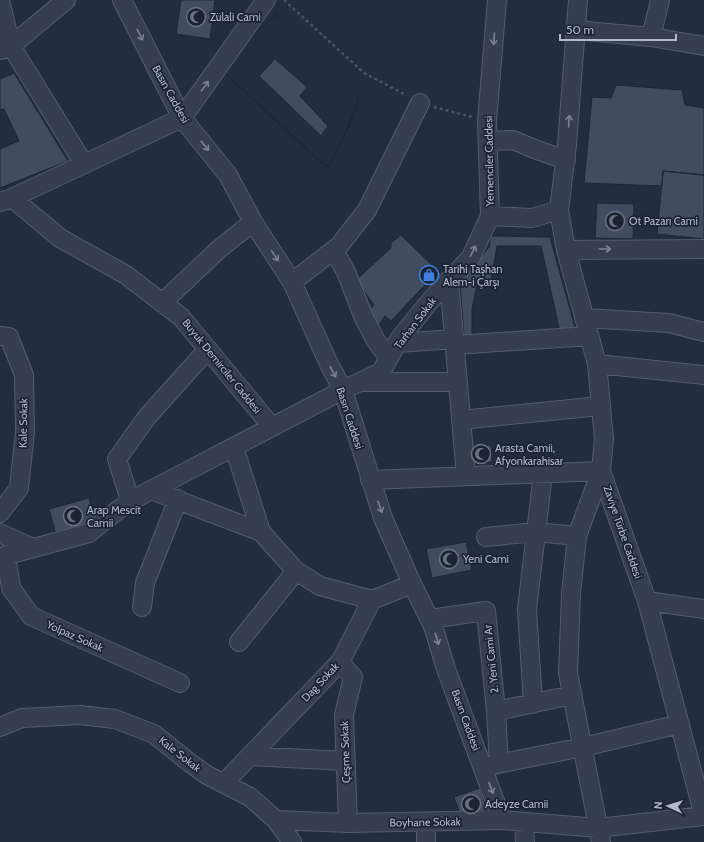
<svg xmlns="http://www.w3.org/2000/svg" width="704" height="842" font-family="Cabin,sans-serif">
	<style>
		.building { fill: #414c61; stroke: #1d2636; fill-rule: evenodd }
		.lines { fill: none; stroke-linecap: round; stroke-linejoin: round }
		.minor-casing { stroke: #545d6d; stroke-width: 20 }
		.path { stroke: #42585d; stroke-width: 2.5; stroke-dasharray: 3 3; stroke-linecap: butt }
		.minor { stroke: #363f4f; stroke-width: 18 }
		.oneway { stroke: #7a8393 }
		.labels { text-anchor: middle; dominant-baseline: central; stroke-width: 3.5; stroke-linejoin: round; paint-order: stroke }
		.poi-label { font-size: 11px; fill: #b2baca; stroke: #1b2434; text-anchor: start }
		.street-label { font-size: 11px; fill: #b2baca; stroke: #1b2434 }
	</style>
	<rect width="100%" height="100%" fill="#222d3f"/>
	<!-- building -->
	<path class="building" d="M181,0h34l-5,39 -34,-5z
		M276,15l83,83 -11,29 -19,39h-4l-100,-93 9,-12 -4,-5zM275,59l32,28 -7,9 28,30 -7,10 -62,-60z
		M276,15l83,83 -11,29 -19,39h-4l-100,-93 9,-12 -4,-5z
		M14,73l54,88 -68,27v-39l19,-8 -15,-32 -4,1v-31z
		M616,85l66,5 3,15 19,3v67l-41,-4 -1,15 -78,-3 8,-86 19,1z
		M663,171l41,4v64l-47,-5z
		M597,203l37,1 -1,35 -38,-1z
		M401,235l40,39 -3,12 -13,-1 -34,36 -6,-5 -9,13 -9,-17 7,-7 -18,-25 35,-32v-5z
		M491,236l59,1 26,94 -112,7 -4,-55 29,-36z
		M497,246h44l19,86 -88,5v-28l6,-29 13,1z
		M491,445l1,17 -22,1 -1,-17z
		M89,498l7,25 -40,11 -7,-25z
		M466,542l6,28 -40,8 -6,-29z
		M480,788l7,22 -25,9 -8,-22z"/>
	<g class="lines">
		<defs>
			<path id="minor" d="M0,0l11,46 73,118
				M122,0l60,118 46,57 25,47 39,60 37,82 14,26 40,128 29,66 21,42 13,43 56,151
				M578,0l-11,145 -8,65 7,40 31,114 7,75 -3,32 -24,65 -6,58 -3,79 33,169
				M576,30l75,7 53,9
				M651,37l9,-37
				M1,50l10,-4 55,-46
				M489,141l24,-1 24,10 29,10
				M12,198l48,40 66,37 55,42 91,110
				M0,202l12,-4 170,-80 84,-118
				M490,216l42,2 27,-8
				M334,250l12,22 18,46 12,23 13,17
				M566,250l138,-1
				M449,280l17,196
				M292,282l47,-36 28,-36 53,-107
				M162,303l57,-54 34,-27
				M584,318l85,5 35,9
				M0,336l9,1 15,38 1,57 -6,56 -19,25
				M398,343l56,-4
				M455,345l134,-9
				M597,364l107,11
				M364,382h94
				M461,420l139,-14
				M234,447l27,85 35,39 24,15 52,14
				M370,480l231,-9 46,130 57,215
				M151,490l192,-100 38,-18 19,-34 30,-37 41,-44 19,-41 -3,-95 10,-121
				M130,500l-13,-41 30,-42 61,-68
				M0,533l33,15
				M486,537l50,-5 41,4
				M6,555l5,33 20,28 149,67
				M0,557l89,-24 38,-30 24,-13 110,42
				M647,601l57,8
				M142,607l3,-24 33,-84
				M430,619l56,-8 10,100 3,52
				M239,642l57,-71
				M340,662l13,15 -9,38 4,108
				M533,704l-6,-95 16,-136
				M496,711l76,-16
				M0,727l22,-9 58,-3 35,4 39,15 36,29 17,12 43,22 26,23 16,22
				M250,756l95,5
				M487,766l96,-19 97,-23
				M224,783l116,-121 32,-62 40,-16
				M276,820l72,3 154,-3 96,8 106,-12
				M524,822l1,20
				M426,842v-20"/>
		</defs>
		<!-- minor casing -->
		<use href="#minor" class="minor-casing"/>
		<!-- path -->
		<path class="path" d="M284,0l80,73 42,22
			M434,107l38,10"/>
		<!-- minor -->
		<use href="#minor" class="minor"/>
	</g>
	<!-- one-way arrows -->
	<defs><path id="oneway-shaft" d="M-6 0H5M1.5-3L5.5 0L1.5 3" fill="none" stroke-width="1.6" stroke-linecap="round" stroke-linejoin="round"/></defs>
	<g class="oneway">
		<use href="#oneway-shaft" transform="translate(140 35) rotate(63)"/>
		<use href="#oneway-shaft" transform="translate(494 39) rotate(95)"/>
		<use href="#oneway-shaft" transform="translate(205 86) rotate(-55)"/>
		<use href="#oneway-shaft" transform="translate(569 121) rotate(-86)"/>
		<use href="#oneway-shaft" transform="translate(205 146) rotate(51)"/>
		<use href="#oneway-shaft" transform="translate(605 249)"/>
		<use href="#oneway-shaft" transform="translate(473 251) rotate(-63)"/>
		<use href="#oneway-shaft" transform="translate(275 256) rotate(57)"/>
		<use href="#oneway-shaft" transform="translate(333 372) rotate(62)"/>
		<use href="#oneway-shaft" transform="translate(380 507) rotate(71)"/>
		<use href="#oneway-shaft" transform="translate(437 639) rotate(73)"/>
		<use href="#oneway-shaft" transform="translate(491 788) rotate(70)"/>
	</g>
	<!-- icons -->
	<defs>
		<symbol id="mosque-ring" viewBox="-11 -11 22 22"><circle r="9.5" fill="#1b2434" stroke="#6b7280" stroke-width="1.5"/><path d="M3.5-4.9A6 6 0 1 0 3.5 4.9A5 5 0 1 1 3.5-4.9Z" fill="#6b7280"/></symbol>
		<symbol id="shop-ring" viewBox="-11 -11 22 22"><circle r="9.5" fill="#1b2434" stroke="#3f7fe0" stroke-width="1.5"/><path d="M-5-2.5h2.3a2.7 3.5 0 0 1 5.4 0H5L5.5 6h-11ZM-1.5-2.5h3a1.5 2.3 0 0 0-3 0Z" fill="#3f7fe0"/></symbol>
	</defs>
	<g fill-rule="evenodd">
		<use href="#mosque-ring" x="185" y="6" width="22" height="22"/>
		<use href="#mosque-ring" x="604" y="210" width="22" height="22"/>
		<use href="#shop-ring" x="418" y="264" width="22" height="22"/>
		<use href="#mosque-ring" x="470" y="443" width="22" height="22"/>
		<use href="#mosque-ring" x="62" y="505" width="22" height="22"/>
		<use href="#mosque-ring" x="438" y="548" width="22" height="22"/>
		<use href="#mosque-ring" x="460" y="793" width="22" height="22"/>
	</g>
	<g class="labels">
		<!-- poi labels -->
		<g class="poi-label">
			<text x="210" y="17">Zülali Cami</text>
			<text x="629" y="221">Ot Pazarı Cami</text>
			<text x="443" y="269">Tarihi Taşhan<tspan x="443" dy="13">Alem-i Çarşı</tspan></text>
			<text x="495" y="448">Arasta Camii,<tspan x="495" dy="13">Afyonkarahisar</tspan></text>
			<text x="87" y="510">Arap Mescit<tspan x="87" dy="13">Camii</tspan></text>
			<text x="463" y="559">Yeni Cami</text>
			<text x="485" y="804">Adeyze Camii</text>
		</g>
		<!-- street labels -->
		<g class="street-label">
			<text transform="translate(171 94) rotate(61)">Basın Caddesi</text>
			<text transform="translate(489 161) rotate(-91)">Yemenciler Caddesi</text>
			<text transform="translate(415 323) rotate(-53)">Tarhan Sokak</text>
			<text transform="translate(222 366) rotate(51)">Buyuk Demirciler Caddesi</text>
			<text transform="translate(350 418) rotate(72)">Basın Caddesi</text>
			<text transform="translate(23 423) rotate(-89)">Kale Sokak</text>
			<text transform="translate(623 532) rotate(71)">Zaviye Türbe Caddesi</text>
			<text transform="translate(75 636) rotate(24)">Yolpaz Sokak</text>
			<text transform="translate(491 659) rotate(-96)">2. Yeni Cami Ar</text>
			<text transform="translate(320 682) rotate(-47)">Dag Sokak</text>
			<text transform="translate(466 720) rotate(70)">Basın Caddesi</text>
			<text transform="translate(345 752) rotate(-92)">Çeşme Sokak</text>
			<text transform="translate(180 754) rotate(38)">Kale Sokak</text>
			<text transform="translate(425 822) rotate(-1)">Boyhane Sokak</text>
		</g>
	</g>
	<!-- north arrow -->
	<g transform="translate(668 806) rotate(274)" stroke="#1b2434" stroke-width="3" paint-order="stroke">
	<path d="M0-3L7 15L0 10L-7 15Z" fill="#b2baca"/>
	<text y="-6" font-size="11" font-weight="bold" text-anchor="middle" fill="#b2baca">N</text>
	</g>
	<!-- scale -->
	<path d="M560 34v6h116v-6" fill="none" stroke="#b2baca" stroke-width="2"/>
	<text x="566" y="34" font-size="12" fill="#b2baca" stroke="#1b2434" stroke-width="3" paint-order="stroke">50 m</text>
</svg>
